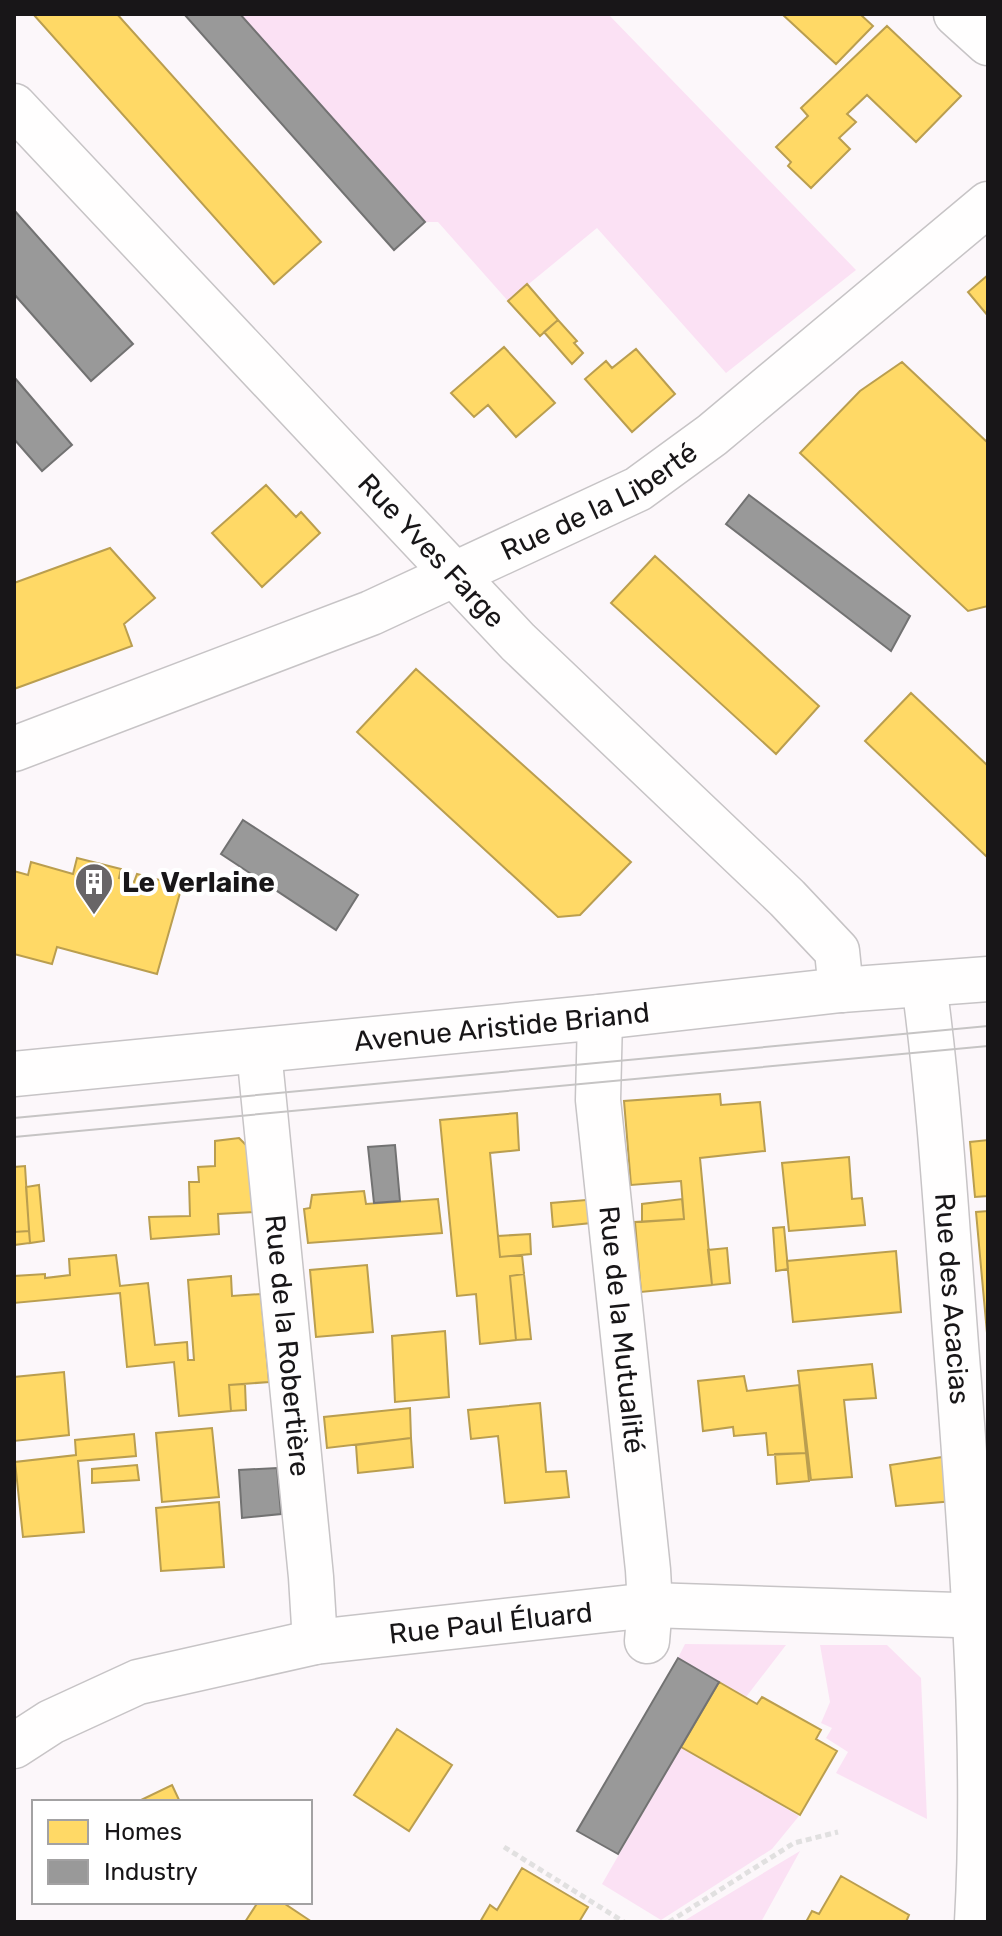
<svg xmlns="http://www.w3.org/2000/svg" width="1002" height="1936" font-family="Rubik,sans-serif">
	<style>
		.green { fill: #fbe1f4 }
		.homes { fill: #ffd966; stroke: #ba9e4f; stroke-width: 2 }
		.industry { fill: #999; stroke: #727272; stroke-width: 2 }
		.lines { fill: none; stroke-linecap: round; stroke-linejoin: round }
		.minor-casing { stroke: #c7c4c6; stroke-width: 47 }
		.path { stroke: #e1e0e0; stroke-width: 5; stroke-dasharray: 6 4; stroke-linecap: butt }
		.minor { stroke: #fffefe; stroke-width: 44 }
		.tram { stroke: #c6c4c4; stroke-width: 2 }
		.labels { text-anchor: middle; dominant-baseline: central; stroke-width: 8; stroke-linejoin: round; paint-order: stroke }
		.street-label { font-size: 28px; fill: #181618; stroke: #fff }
		.poi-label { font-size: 28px; font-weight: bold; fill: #181618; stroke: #fff; text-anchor: start }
	</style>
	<rect width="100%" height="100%" fill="#fcf7fa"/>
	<!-- green -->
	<path class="green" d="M240,14h368l248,256 -130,103 -129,-145 -89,73 -70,-79h-13z
		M685,1644l101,1 -40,52 -68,-39z
		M820,1645h67l34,33 6,141 -91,-46 12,-21 -22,-14 6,-10 -11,-5 9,-21z
		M681,1747l118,69 -27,33 -111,71 -59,-36z
		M800,1851l-39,71h-79z"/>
	<!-- homes -->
	<path class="homes" d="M33,14h84l204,228 -47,42z
		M782,14h78l13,12 -37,38z
		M887,26l74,70 -45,46 -49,-47 -20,19 9,8 -17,16 11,11 -39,39 -23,-22 3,-4 -15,-15 32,-31 -7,-8z
		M988,275v41l-20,-24z
		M527,284l31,36 -18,16 -32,-35z
		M558,320l19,21 -3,2 9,10 -11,11 -28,-32z
		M504,347l51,56 -39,34 -28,-32 -14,12 -23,-24z
		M636,349l39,45 -43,38 -47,-53 21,-18 6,7z
		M902,362l86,81v163l-20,5 -168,-158 60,-62z
		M266,485l30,32 5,-5 19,21 -58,54 -50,-54z
		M110,548l45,50 -31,26 8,22 -118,43v-106z
		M655,556l164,150 -43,48 -165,-151z
		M416,669l215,193 -51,53 -22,2 -201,-185z
		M911,693l77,73v92l-123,-117z
		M77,858l44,11 -2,9 15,4 3,-8 45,12 -25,88 -100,-27 -5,17 -38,-10v-83l14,4 3,-13 42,12z
		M720,1094l1,11 39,-3 5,49 -65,7 12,127 -71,7 -6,-70 49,-3 -3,-38 -50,4 -7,-84z
		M517,1113l2,37 -29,3 10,104 22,-2 2,19 -14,2 6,64 -36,4 -4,-50 -19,2 -17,-176z
		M239,1138l8,8 7,66 -36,2 1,20 -68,5 -2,-22 41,-1 -1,-34h10l-1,-15 17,-1v-25z
		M988,1140v56l-13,1 -5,-55z
		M849,1157l3,42 10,-1 3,27 -76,6 -7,-68z
		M25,1166l4,65 -15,1v-65z
		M39,1185l5,56 -14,2 -4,-56z
		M364,1191l2,13 72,-5 4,34 -134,10 -4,-34 6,-1 2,-13z
		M598,1199l3,23 -48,5 -2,-24z
		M682,1199l2,20 -42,3v-18z
		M988,1211v133l-12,-132z
		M784,1227l4,42 -12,2 -3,-43z
		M29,1231l1,12 -16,2v-13z
		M530,1234l1,20 -31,3 -2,-21z
		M727,1248l3,35 -18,2 -4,-35z
		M896,1251l5,61 -108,10 -6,-61z
		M116,1255l4,31 28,-3 7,62 32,-3 1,18h6l-6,-80 43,-4 1,20 29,-2 8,88 -40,3 2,26 -52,5 -5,-54 -47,5 -7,-74 -106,10v-27l31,-2v4l25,-3 -1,-16z
		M367,1265l6,67 -57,5 -6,-67z
		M524,1274l7,65 -15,1 -6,-64z
		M445,1331l4,66 -54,5 -3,-66z
		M872,1364l4,34 -32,2 8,77 -41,3 -13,-109z
		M64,1372l5,63 -55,6v-64z
		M744,1376l3,15 52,-6 7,68 -38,2 -2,-22 -32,3 -1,-9 -30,4 -5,-50z
		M245,1384l1,26 -15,1 -2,-26z
		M540,1403l6,69 20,-1 3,26 -64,6 -7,-67 -27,3 -3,-29z
		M410,1408l1,30 -84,10 -3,-31z
		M212,1428l7,69 -57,5 -6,-69z
		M134,1434l2,22 -58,5 6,71 -61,5 -8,-75 61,-7 -1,-15z
		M411,1438l2,29 -55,6 -2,-28z
		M806,1453l3,28 -32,3 -2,-30z
		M949,1456l5,45 -58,5 -6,-41z
		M137,1465l2,15 -47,3v-14z
		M219,1502l5,65 -63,4 -5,-63z
		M719,1682l38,22 5,-7 59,33 -5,9 21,12 -37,64 -119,-68z
		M397,1729l55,36 -43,66 -55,-36z
		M172,1785l8,17h-43z
		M522,1868l66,39 -9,15h-99l10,-17 7,5z
		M841,1876l68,39 -3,7h-100l6,-11 7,3z
		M258,1902h24l30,20h-67z"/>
	<!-- industry -->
	<path class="industry" d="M184,14h56l185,208 -31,28z
		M14,210l119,134 -42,37 -77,-87z
		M14,377l58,68 -30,26 -28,-32z
		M749,495l161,121 -19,35 -165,-127z
		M243,820l115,75 -22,35 -115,-76z
		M395,1145l5,56 -26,2 -6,-56z
		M277,1468l4,46 -39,4 -3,-48z
		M678,1658l41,24 -101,172 -41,-23z"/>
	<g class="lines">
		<defs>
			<g id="minor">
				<path d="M956,14l32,29"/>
				<path id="s1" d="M14,106l504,536 269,256 50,53 4,39"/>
				<path id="s2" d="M14,749l357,-136 267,-124 74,-54 276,-231"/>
				<path id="s3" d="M924,984c18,132 24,266 35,399 13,179 28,360 18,539"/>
				<path id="s4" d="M600,1017l-2,83 50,470 2,35 -3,36"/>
				<path id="s5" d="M259,1051l52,526 4,65"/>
				<path id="s6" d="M14,1074l586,-57 241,-27 147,-11"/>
				<path id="s7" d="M14,1746l37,-24 87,-40 177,-40 335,-37 338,11"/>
			</g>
		</defs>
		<!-- minor casing -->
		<use href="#minor" class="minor-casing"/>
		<!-- path -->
		<path class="path" d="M504,1847l120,75
			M669,1922l125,-79 44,-11"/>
		<!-- minor -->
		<use href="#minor" class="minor"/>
		<!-- tram -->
		<path class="tram" d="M14,1118l974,-92
			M14,1137l974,-91"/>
	</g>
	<!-- icons -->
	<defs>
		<symbol id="building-pin" viewBox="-11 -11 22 30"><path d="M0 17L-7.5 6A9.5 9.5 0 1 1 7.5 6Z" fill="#686567" stroke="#fff"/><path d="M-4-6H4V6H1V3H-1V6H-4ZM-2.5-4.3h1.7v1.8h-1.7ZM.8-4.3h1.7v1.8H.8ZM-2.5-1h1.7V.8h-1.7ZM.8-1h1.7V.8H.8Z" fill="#fff"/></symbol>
	</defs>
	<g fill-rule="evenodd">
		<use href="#building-pin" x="72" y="860" width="44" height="60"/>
	</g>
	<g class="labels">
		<!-- street labels -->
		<g class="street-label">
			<text stroke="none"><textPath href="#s2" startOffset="636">Rue de la Liberté</textPath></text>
			<text stroke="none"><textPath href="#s1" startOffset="610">Rue Yves Farge</textPath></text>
			<text stroke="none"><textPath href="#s6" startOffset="490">Avenue Aristide Briand</textPath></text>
			<text stroke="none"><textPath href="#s3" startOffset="316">Rue des Acacias</textPath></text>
			<text stroke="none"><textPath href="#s4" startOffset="314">Rue de la Mutualité</textPath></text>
			<text stroke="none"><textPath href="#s5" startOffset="296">Rue de la Robertière</textPath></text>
			<text stroke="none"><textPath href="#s7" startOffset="498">Rue Paul Éluard</textPath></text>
		</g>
		<!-- poi labels -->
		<g class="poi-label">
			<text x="122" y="882">Le Verlaine</text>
		</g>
	</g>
	<!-- border -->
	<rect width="1002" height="1936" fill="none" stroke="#181618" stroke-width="32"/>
	<!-- legend -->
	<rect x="32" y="1800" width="280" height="104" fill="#ffffff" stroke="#a3a2a3" stroke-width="2"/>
	<rect x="48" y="1820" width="40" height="24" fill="#ffd966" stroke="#a3a2a3" stroke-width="2"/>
	<text x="104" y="1840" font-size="24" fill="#181618">Homes</text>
	<rect x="48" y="1860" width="40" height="24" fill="#999999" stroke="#a3a2a3" stroke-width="2"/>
	<text x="104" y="1880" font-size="24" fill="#181618">Industry</text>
</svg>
